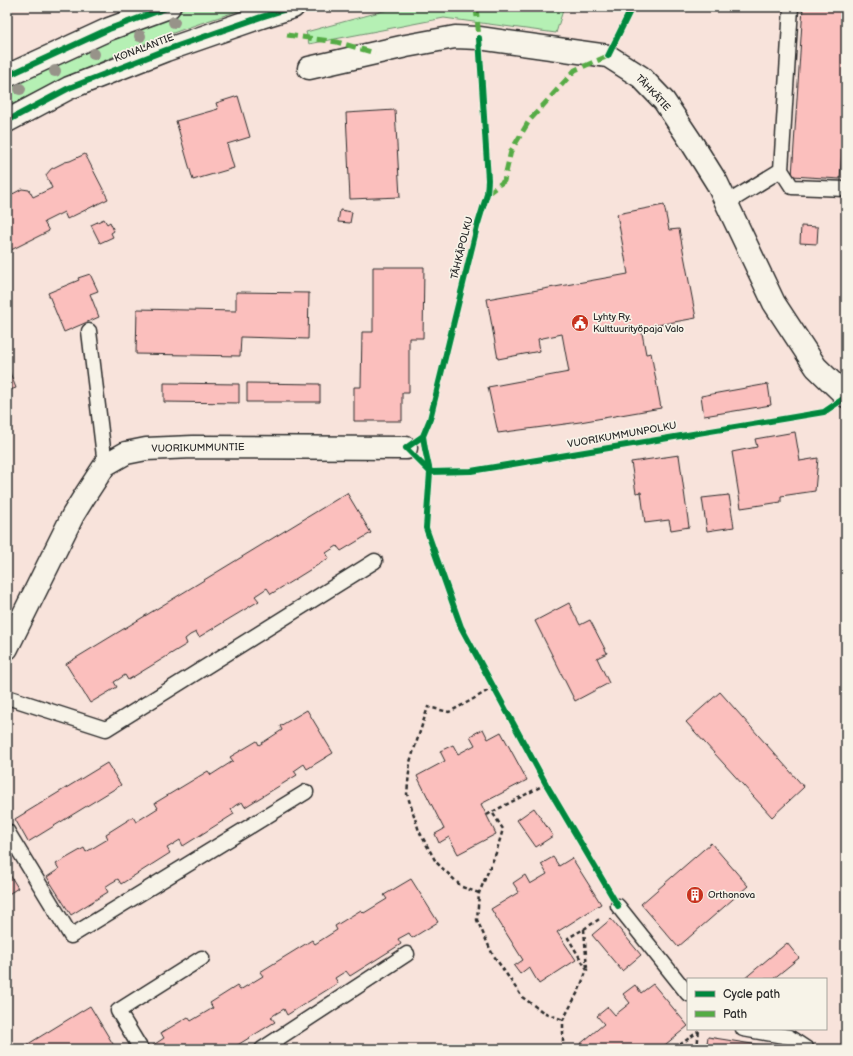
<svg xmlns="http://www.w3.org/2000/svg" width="853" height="1056" font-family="'Balsamiq Sans',sans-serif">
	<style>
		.green { fill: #b5f0b4; stroke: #708e70 }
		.building { fill: #fbbfbd; stroke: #2b2b2b }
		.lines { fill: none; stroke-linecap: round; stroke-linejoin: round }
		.service-casing { stroke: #2b2b2b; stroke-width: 17 }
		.minor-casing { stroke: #2b2b2b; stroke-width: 25 }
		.secondary-casing { stroke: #2b2b2b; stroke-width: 25 }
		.path { stroke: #2b2b2b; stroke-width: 2.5; stroke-dasharray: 4 3; stroke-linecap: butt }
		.service { stroke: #f7f3e8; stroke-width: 14 }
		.minor { stroke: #f7f3e8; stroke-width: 22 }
		.secondary { stroke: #f7f3e8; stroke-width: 22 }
		.quiet { stroke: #54ab44; stroke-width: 5; stroke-dasharray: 10 5; stroke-linecap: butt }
		.cycleway-casing { stroke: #f7f3e8; stroke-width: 8 }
		.cycleway { stroke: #00873e; stroke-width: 6 }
		.tree { fill: #979389 }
		.labels { text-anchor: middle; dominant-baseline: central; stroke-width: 3.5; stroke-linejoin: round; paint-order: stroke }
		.street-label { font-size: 10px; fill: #2b2b2b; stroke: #f7f3e8 }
		.poi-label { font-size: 10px; fill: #2b2b2b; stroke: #f7f3e8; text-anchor: start }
	</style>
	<rect width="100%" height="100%" fill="#f8e3db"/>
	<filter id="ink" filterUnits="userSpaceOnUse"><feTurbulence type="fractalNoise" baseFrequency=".025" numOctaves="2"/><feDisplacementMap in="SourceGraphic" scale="8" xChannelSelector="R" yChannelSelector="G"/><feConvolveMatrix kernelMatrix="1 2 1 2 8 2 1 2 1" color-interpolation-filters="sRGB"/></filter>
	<g filter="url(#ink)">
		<!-- green -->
		<path class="green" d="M186,7h65c-22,7 -45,14 -67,22 -61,22 -120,48 -177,78v-22z
			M398,7h166l-8,26 -112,-15 -135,26 -3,-12z"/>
		<!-- building -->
		<path class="building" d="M803,7h43v83l-6,89 -48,-3z
			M238,96l12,41 -23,7 7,24 -41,12 -17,-59 42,-12 -2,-6z
			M395,110l5,87 -50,2 -4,-86z
			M85,154l23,45 -41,20 -3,-7 -20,10 5,9 -40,20 -2,-4v-50l15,-8 7,1 4,7 19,-9 -6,-13 5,-6 14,-7 5,-1z
			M664,205l5,25 10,-1 17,89 -55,10 5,26 5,-1 10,55 -81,14 -82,11 -10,-46 81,-15 -7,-38 -24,5 2,12 -42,8 -11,-60 141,-25 -11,-60z
			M340,210l12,2 -2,11 -12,-1z
			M104,219l3,5 3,-2 4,9 -3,2 2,4 -13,6 -9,-18z
			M801,226l17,1 -1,17 -17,-1z
			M373,267h51l-1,71h-14v55h-7v28h-48v-34h7l1,-55h11z
			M90,274l8,17 -8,3 9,23 -35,15 -16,-39 31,-13 -1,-2z
			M236,292l73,1 -1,46 -67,-2 -1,19 -104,-2 1,-45 99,2z
			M7,365l9,23 -9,3z
			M164,383l75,1v19l-75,-1z
			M247,383l73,1v18h-73z
			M768,384l3,21 -67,11 -3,-20z
			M795,432l5,29 18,-3 -3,33 -34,5v6l-40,6 -9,-56 25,-5 -2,-8z
			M679,455l10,72 -18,3 -2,-10 -24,3 -4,-31 -5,1 -5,-31z
			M347,493l24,40 -30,18 -4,-5 -11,7 3,5 -58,36 -4,-6 -12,8 4,5 -60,36 -3,-5 -6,3 -5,4 2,5 -59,36 -3,-5 -6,4 -5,3 3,5 -27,16 -24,-39z
			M729,495l5,32 -27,4 -5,-33z
			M569,603l11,22 10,-5 17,33 -10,5 12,25 -34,18 -40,-80z
			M720,692l84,95 -32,30 -86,-95z
			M307,710l26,43 -26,16 -3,-5 -10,7 3,4 -52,32 -3,-5 -6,3 -5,4 3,5 -51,32 -3,-6 -13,8 3,5 -49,31 -3,-5 -7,4 -6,4 3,5 -37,23 -24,-38 12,-8 -3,-5 28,-16 2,4 22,-13 -2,-5 27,-17 3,5 22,-14 -3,-5 53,-32 3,4 22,-14 -3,-4 27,-16 2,4 23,-15 -2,-4z
			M483,729l5,10 13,-7 26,48 -46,24 15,30 -38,20 -9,-17 -10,6 -4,-9 9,-5 -27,-53 28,-15 -5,-10 13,-6 5,9 17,-9 -5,-9z
			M107,763l14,22 -93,57 -13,-23z
			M534,808l19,28 -17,11 -19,-27z
			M711,843l37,43 -70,61 -37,-43z
			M553,857l6,9 13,-8 29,46 -44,28 19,28 -37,24 -10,-17 -9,7 -6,-8 9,-6 -32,-51 28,-17 -6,-9 12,-8 5,9 17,-10 -6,-10z
			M7,870l11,18 -11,7z
			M411,879l27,43 -26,16 -3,-5 -11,6 3,5 -51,32 -4,-5 -11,7 3,5 -51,32 -3,-6 -7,4 -6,4 4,5 -44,27h-77l-2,-3 12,-8 -3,-5 27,-16 3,4 22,-13 -3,-5 27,-17 3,4 23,-14 -3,-4 52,-32 3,4 22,-14 -2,-4 26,-16 3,3 23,-14 -3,-4z
			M611,919l30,36 -19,16 -30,-36z
			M787,943l12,15 -26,21h-29z
			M653,984l35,42 -28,23h-78l-3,-4 25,-21 -7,-8 11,-9 7,8 15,-12 -7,-9 12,-9 6,8z
			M90,1006l26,43h-96z
			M708,1037l57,9 -1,3h-58z"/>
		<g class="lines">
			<defs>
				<path id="service" d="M781,170l11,17 54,2
					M727,203l54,-33 10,-163
					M89,331l16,134
					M7,697l99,32 269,-168
					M7,831l64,105 235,-144
					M618,906l70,88
					M743,1029l46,8 18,12
					M141,1049l-23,-38 84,-53
					M262,1049l145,-95"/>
				<path id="minor" d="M309,68l97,-22 49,-9 24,1 129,18 33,21 23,24 26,39 27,43 57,120 42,64 30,29
					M7,648l66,-133 13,-21 19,-29 21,-12 20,-4 47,-2 213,1"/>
				<path id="secondary" d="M7,76l102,-47 60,-22
					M7,121l62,-33 97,-38 95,-33 32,-10"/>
			</defs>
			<!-- service casing -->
			<use href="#service" class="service-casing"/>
			<!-- minor casing -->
			<use href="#minor" class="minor-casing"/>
			<!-- secondary casing -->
			<use href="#secondary" class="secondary-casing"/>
			<!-- path -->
			<path class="path" d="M546,784l-54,28 11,17 -7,24 -17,40 -2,27 15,33 30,44 21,15 20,8
				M487,815l5,-3
				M479,893l-17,-6 -26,-25 -17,-31 -12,-37 3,-32 18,-55 21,5 19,-10 26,-15
				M584,929l3,40
				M563,1049v-29l16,-30 8,-20 -19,-32 16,-9 17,-11
				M674,1049l25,-18
				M697,1049l2,-20"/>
			<!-- service -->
			<use href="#service" class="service"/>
			<!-- minor -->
			<use href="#minor" class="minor"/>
			<!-- secondary -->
			<use href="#secondary" class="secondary"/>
			<!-- quiet -->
			<path class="quiet" d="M476,7l3,31
				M287,35l50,7 38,11
				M487,194l17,-13 7,-30 18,-30 46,-51 33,-14"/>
			<defs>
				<path id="cycleway" d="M479,38l9,142 -1,14 -10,33 -47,192 -7,17 -17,12 24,24 41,-1 353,-59 22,-15
					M608,56l24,-49
					M7,76l102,-47 60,-22
					M7,121l62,-33 97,-38 95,-33 32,-10
					M423,436l2,13 5,23 -4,56 35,99 85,157 72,122"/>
			</defs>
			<!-- cycleway casing -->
			<use href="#cycleway" class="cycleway-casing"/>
			<!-- cycleway -->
			<use href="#cycleway" class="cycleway"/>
		</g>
		<!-- trees -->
		<g class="tree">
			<circle cx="174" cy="22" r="6"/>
			<circle cx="140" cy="36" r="6"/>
			<circle cx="94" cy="54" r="6"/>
			<circle cx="55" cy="71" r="6"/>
			<circle cx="20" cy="89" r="6"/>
		</g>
	</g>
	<!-- icons -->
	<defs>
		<symbol id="civic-disc" viewBox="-11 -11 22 22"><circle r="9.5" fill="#c8321e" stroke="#f7f3e8"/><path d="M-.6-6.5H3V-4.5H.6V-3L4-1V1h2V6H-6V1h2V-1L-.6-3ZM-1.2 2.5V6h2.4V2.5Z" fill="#fff"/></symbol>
		<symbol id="building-disc" viewBox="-11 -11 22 22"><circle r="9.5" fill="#c8321e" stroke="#f7f3e8"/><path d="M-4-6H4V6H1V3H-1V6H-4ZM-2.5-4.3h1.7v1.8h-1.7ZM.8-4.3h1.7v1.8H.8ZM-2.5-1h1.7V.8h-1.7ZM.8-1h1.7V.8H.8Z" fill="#fff"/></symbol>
	</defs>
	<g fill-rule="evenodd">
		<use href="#civic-disc" x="570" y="313" width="20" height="20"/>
		<use href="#building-disc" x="685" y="885" width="20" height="20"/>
	</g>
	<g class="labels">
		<!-- street labels -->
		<g class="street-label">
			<text transform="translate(144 48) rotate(-21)">KONALANTIE</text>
			<text transform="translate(653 93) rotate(47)">TÄHKÄTIE</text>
			<text transform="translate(462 248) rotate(-76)">TÄHKÄPOLKU</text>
			<text transform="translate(622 435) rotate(-10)">VUORIKUMMUNPOLKU</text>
			<text transform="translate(198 448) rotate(-1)">VUORIKUMMUNTIE</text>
		</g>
		<!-- poi labels -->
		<g class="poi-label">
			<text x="593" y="317">Lyhty Ry.<tspan x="593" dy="12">Kulttuurityöpaja Valo</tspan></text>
			<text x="708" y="895">Orthonova</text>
		</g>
	</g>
	<!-- margin -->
	<rect width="853" height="1056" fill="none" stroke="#f7f3e8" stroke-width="24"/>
	<rect x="12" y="12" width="829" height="1032" fill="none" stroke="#2b2b2b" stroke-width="1.5" filter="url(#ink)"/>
	<!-- legend -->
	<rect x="687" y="978" width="140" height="52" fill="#f7f3e8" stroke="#a5a39c"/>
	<rect x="695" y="991" width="20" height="6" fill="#00873e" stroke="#a5a39c"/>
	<text x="723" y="998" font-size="12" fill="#2b2b2b">Cycle path</text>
	<rect x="695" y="1011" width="20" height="6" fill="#54ab44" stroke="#a5a39c"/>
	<text x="723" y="1018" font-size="12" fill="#2b2b2b">Path</text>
</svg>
